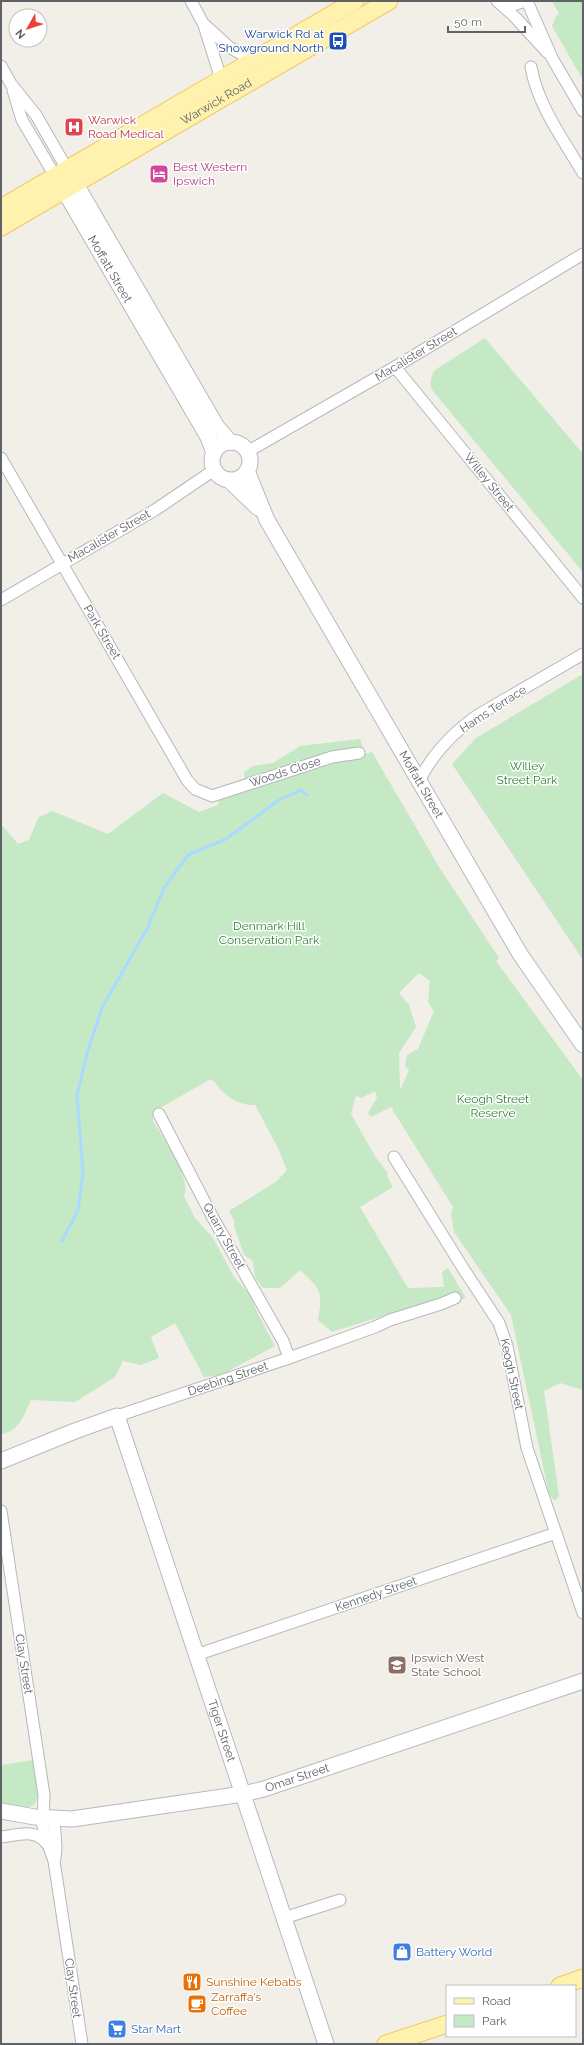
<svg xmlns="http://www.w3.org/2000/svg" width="584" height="2045" font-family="Raleway,sans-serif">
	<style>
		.green { fill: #c5e8c5; fill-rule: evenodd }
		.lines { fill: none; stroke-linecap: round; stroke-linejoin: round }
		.stream { stroke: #aadaff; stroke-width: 3 }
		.street-casing { stroke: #b5b8bc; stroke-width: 13 }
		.secondary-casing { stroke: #b6babf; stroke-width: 17 }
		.primary-casing { stroke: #f2c960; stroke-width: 19 }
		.street { stroke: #fff; stroke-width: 11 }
		.secondary { stroke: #fff; stroke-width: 15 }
		.primary { stroke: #fff2af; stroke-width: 17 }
		.labels { text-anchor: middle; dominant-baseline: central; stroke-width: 3; stroke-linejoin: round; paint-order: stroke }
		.transit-label { font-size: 12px; fill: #164399; stroke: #fff; text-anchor: end }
		.street-label { font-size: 12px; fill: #5f6368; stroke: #fff }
		.health-label { font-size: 12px; fill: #be3a42; stroke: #fff; text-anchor: start }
		.hotel-label { font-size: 12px; fill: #b23c85; stroke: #fff; text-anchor: start }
		.park-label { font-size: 12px; fill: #348238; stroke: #fff }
		.education-label { font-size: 12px; fill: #785e54; stroke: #fff; text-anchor: start }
		.shop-label { font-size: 12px; fill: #366cbe; stroke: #fff; text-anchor: start }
		.food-label { font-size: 12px; fill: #c56008; stroke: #fff; text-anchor: start }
	</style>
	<rect width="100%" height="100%" fill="#f1efe8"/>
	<!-- green -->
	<path class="green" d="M552,1h31v79l-31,-54 4,-10 3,-2z
		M485,338l98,116v118l-151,-182c-3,-8 -1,-13 3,-20z
		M583,674v286l-131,-196 24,-26z
		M360,739l5,15 7,-2 67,115 60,91 -3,3 87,119v310l-23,-7 -16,8 15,105 -4,5 -6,-7 -38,-179 -57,-83 -3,-18 2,-7 -61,-98 1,-3 -22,11 -3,-4 9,-15 -2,-7 -14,7 -5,-2 -5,18 25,44 12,15 -1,3 6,11 -33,20 48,81 36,-1 -2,-15 6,-4 18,30 -7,2 -6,-6 -121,38 -14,-12c5,-30 3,-30 -18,-50l-20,18h-17l-8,-11 -2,-16 -9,-6 -10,-29 1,-4 -6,-11 48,-30 10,-11 -9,-22 -23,-43c-17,1 -33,-11 -41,-24l-5,-1 -56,32v9c10,17 39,56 31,75l11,22 18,20 21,39 17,19 5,14 19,36 -54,29 -17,2 -29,-54 -24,14 8,21 -18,7 -18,-4 -8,16 -40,25 -44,-2c-7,15 -12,32 -30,34v-610l17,20 11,-4 9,-22 14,-7 56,23 55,-41 36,19 19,-7 2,-9 25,-16 -1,-8 9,-6 20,-3 27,-17zM419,973l11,8 -2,21 6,9 -16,38 -11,6 -2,11 4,4 -9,20 -1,-37 17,-26 -7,-22 -10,-12z
		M33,1760l5,35 -3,9 -8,4 -26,-4v-39z"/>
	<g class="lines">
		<!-- stream -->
		<path class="stream" d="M62,1241l16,-31 5,-37 -6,-78 11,-45 14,-42 45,-79 17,-41 24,-33 38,-16 53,-39 22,-10 6,5"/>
		<defs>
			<g id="street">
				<path d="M191,1l13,24 17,54"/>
				<path d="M497,1l17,15 33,36"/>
				<path d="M527,1l25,57 31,53"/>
				<path d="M502,5h11l12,-4"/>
				<path d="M205,25l24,22 25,14"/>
				<path d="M1,66l10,18 25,31 31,54"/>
				<path d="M531,67c7,39 32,72 52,106"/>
				<path d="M13,90l9,30 33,56"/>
				<path d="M395,367l188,231"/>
				<path d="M247,452l148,-85 188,-113"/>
				<path d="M1,458l186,322 8,9 17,7 120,-39 27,-4"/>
				<path d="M1,600l154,-90 59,-40"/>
				<path d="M419,781c14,-28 33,-48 59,-66l105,-61"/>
				<path d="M159,1114l54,104 70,123 6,17"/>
				<path d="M394,1157l67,108 38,58 8,23 20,102 56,165"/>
				<path id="s1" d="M117,1416l172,-58 86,-31 15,-7 51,-16 14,-6"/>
				<path d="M1,1511l43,284 -1,23"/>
				<path d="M196,1655l360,-122"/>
				<path d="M41,1818l5,20 8,23 28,183"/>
				<path d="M54,1819l2,28 -1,11"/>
				<path d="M1,1837c17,-2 35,-9 46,7"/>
				<path d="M284,1918l56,-18"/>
			</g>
			<g id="secondary">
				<path d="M70,174l147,253 13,15"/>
				<path id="s2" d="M58,180l150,257 6,16"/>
				<circle cx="231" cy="461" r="19"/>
				<path id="s3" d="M247,471l20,49 253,434 63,91"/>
				<path d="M229,480l29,28"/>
				<path id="s4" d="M1,1461l74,-30 42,-15 209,628"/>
				<path id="s5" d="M1,1811l34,6 37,2 171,-25 21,-5 319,-108"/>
			</g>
			<g id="primary">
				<path d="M1,208l354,-207"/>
				<path id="s6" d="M1,227l388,-226"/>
				<path d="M560,1986l23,-8"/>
				<path d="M386,2044l61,-20"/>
			</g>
		</defs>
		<!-- street casing -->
		<use href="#street" class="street-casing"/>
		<!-- secondary casing -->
		<use href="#secondary" class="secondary-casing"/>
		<!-- primary casing -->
		<use href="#primary" class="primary-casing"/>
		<!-- street -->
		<use href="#street" class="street"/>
		<!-- secondary -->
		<use href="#secondary" class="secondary"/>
		<!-- primary -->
		<use href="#primary" class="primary"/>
	</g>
	<!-- icons -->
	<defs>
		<symbol id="bus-square" viewBox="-11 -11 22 22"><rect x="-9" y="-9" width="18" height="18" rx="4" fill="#1a4fb4" stroke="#fff"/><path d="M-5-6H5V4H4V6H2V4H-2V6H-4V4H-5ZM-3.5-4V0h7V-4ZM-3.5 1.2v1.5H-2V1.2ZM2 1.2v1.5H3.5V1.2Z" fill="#fff"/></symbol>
		<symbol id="hospital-square" viewBox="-11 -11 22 22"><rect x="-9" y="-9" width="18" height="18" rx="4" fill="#e0444e" stroke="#fff"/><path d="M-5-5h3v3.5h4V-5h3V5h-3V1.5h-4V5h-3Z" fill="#fff"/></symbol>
		<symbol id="hotel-square" viewBox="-11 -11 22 22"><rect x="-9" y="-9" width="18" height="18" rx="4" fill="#d1479c" stroke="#fff"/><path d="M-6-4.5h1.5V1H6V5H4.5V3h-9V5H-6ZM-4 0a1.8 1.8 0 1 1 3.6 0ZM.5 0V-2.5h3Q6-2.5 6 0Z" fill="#fff"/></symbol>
		<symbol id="school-square" viewBox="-11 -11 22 22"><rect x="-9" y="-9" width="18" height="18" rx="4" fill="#8d6e63" stroke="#fff"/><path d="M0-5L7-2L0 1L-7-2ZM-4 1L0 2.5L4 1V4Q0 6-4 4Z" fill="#fff"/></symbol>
		<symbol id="shop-square" viewBox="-11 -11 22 22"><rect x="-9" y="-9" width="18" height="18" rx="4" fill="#3f7fe0" stroke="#fff"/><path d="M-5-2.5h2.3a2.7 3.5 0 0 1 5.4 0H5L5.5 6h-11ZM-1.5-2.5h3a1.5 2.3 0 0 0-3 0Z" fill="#fff"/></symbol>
		<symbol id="restaurant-square" viewBox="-11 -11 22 22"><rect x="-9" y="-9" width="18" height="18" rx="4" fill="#e8710a" stroke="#fff"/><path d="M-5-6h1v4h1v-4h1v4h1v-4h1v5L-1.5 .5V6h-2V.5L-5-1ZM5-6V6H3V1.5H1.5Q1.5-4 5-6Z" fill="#fff"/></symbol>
		<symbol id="cafe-square" viewBox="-11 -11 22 22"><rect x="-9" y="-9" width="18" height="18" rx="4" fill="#e8710a" stroke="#fff"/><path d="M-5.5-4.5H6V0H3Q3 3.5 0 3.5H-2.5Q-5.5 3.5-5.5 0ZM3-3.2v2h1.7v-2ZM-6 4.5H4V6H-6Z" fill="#fff"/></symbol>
		<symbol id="supermarket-square" viewBox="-11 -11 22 22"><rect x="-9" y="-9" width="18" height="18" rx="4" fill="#3f7fe0" stroke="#fff"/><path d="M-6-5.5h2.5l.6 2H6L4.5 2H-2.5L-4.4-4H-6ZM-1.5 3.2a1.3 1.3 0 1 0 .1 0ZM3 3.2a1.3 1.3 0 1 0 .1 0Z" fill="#fff"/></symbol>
	</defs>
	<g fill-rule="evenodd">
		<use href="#bus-square" x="327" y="30" width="22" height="22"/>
		<use href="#hospital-square" x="63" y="116" width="22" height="22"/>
		<use href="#hotel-square" x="148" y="163" width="22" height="22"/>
		<use href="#school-square" x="386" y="1654" width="22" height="22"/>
		<use href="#shop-square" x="391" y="1941" width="22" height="22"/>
		<use href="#restaurant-square" x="181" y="1971" width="22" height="22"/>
		<use href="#cafe-square" x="186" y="1993" width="22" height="22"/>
		<use href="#supermarket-square" x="106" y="2018" width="22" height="22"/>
	</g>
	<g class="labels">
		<!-- transit labels -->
		<g class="transit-label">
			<text x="324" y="34">Warwick Rd at<tspan x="324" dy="14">Showground North</tspan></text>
		</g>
		<!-- street labels -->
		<g class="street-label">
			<text stroke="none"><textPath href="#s6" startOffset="249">Warwick Road</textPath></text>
			<text stroke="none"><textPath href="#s2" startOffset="103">Moffatt Street</textPath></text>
			<text transform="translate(416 354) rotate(-31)">Macalister Street</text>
			<text transform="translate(489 482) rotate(51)">Willey Street</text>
			<text transform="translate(109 536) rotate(-30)">Macalister Street</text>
			<text transform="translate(102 632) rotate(59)">Park Street</text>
			<text transform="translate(493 709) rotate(-33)">Hams Terrace</text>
			<text transform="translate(285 772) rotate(-18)">Woods Close</text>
			<text stroke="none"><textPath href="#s3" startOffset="359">Moffatt Street</textPath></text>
			<text transform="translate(224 1236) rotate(61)">Quarry Street</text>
			<text transform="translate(512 1374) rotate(78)">Keogh Street</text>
			<text stroke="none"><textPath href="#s1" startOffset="117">Deebing Street</textPath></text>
			<text transform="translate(376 1594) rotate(-19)">Kennedy Street</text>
			<text transform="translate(24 1664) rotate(81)">Clay Street</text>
			<text stroke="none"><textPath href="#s4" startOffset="456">Tiger Street</textPath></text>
			<text stroke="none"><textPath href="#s5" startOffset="301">Omar Street</textPath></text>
			<text transform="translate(73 1988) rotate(82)">Clay Street</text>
		</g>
		<!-- health labels -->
		<g class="health-label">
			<text x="88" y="120">Warwick<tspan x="88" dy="14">Road Medical</tspan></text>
		</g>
		<!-- hotel labels -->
		<g class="hotel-label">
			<text x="173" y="167">Best Western<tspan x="173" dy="14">Ipswich</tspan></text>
		</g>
		<!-- park labels -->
		<g class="park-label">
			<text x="527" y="766">Willey<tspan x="527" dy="14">Street Park</tspan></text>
			<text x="269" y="926">Denmark Hill<tspan x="269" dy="14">Conservation Park</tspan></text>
			<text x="493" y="1099">Keogh Street<tspan x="493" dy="14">Reserve</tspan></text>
		</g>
		<!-- education labels -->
		<g class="education-label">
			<text x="411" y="1658">Ipswich West<tspan x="411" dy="14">State School</tspan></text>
		</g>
		<!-- shop labels -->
		<g class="shop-label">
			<text x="416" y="1952">Battery World</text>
			<text x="131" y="2029">Star Mart</text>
		</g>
		<!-- food labels -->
		<g class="food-label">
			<text x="206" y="1982">Sunshine Kebabs</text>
			<text x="211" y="1997">Zarraffa's<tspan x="211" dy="14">Coffee</tspan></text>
		</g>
	</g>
	<!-- border -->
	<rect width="584" height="2045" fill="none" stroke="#5f6368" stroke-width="4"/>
	<!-- legend -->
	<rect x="446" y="1985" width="130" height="52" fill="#ffffff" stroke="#bfc1c3"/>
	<rect x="454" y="1998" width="20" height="6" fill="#fff2af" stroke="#bfc1c3"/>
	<text x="482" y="2005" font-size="12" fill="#5f6368">Road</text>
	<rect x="454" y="2015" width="20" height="12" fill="#c5e8c5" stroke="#bfc1c3"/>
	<text x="482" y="2025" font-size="12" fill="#5f6368">Park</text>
	<!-- north arrow -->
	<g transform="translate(28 28) rotate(231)"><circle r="19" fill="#ffffff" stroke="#bfc1c3"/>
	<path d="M0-3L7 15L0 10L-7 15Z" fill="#ea4335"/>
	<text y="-6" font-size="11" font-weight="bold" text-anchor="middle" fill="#5f6368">N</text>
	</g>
	<!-- scale -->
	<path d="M448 26v6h77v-6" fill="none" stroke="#5f6368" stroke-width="2"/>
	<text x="454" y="26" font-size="12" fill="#5f6368" stroke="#ffffff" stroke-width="3" paint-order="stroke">50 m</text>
</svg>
